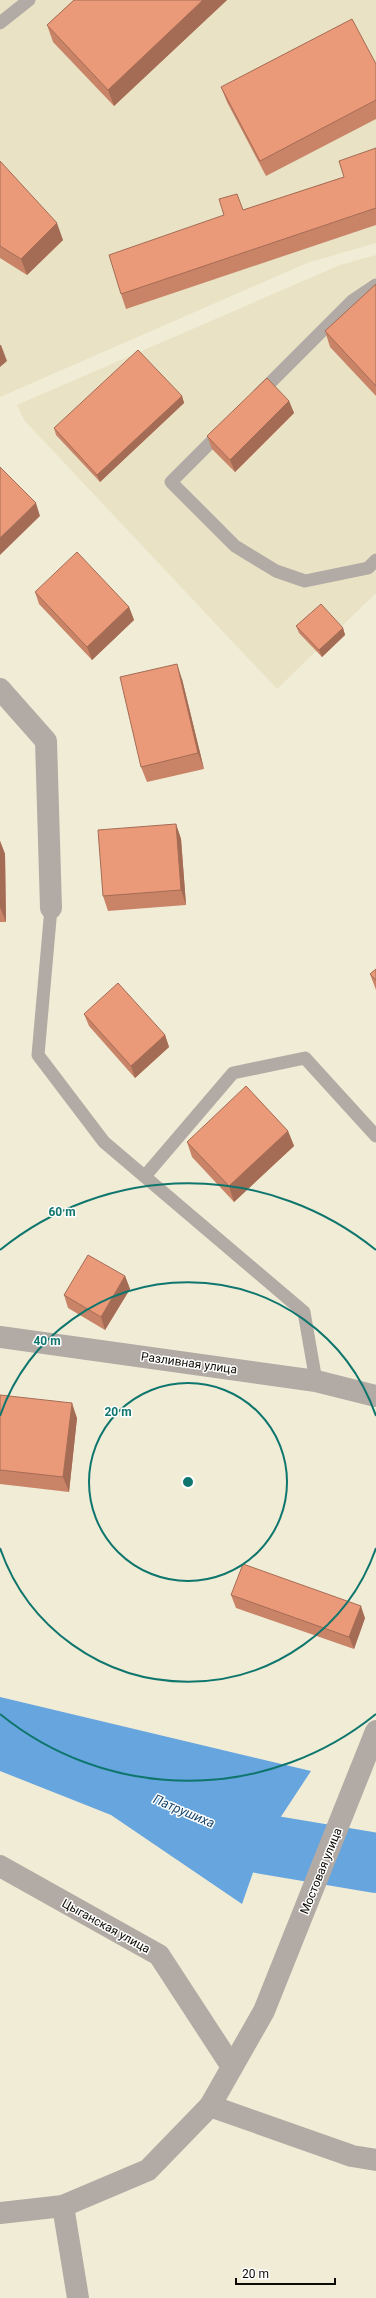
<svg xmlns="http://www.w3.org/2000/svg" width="376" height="2298" font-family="Roboto,sans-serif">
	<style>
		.built { fill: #e9e2c5 }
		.water { fill: #67a5df }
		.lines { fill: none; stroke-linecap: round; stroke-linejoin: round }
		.river { stroke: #67a5df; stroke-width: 60 }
		.service { stroke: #b2aaa4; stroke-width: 13 }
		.minor { stroke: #b2aaa4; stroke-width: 22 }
		.tertiary { stroke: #b2aaa4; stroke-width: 22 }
		.wall { fill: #c98468 }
		.shaded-wall { fill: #a46c55 }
		.building { fill: #ea9a79; stroke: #a46c55 }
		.ring { fill: none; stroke: #0f766e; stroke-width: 2 }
		.labels { text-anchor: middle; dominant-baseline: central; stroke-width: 3; stroke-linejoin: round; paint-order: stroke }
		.street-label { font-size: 12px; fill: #0d0b05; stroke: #fff }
		.water-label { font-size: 13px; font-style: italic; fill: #1a486e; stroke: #fff }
		.centre { fill: #0f766e; stroke: #fff; stroke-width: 2 }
		.ring-label { font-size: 12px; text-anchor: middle; font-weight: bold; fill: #0f766e; stroke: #fff; stroke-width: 3; stroke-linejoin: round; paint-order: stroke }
	</style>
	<rect width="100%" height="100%" fill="#f1ecd6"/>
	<!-- built -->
	<path class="built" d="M0,0h376v243l-69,20 -307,134z
		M376,255v338l-99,96 -253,-269 -7,-15 323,-140z"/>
	<!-- water -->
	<path class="water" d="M0,1697l311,74 -48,73 -21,60 -131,-89 -111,-44z"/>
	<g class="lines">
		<!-- river -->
		<path class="river" d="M187,1812l76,32 113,19"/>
		<!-- service -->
		<path class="service" d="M0,23l29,-23
			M259,394l93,-93 24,-16
			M221,432l-50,50 64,64 41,25 29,10 63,-13 8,-8
			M51,908l-13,147 66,87 200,170 12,69
			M145,1176l88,-103 72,-15 71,78"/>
		<!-- minor -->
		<path class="minor" d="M0,689l46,52 5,167
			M0,1337l316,44 60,15
			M0,1866l159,89 73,112
			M210,2106l142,50 24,4
			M63,2206l15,92"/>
		<!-- tertiary -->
		<path class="tertiary" d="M0,2213l63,-7 85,-36 62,-64 54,-95 112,-280"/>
	</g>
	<!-- wall -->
	<path class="wall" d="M74,0h153l-113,106 -61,-64 -6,-17z
		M376,64v55l-110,57 -39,-74 -6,-15z
		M376,148v77l-250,84 -5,-15 122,-84 101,-33z
		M0,161l63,79 -36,35 -27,-17z
		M376,284v112l-46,-49 -5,-16z
		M182,396l2,7 -84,79 -44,-47 -2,-7z
		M289,401l5,12 -59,59 -23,-23 -5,-13z
		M35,592l94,15 5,13 -42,40 -53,-56z
		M296,626l47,2 2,7 -23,22 -23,-24z
		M182,679l22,90 -57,13 -6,-15z
		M176,824l5,15 5,66 -78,6 -5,-15z
		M0,841l5,13 1,68h-6z
		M376,969v21l-6,-16z
		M84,1014l81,21 4,12 -34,31 -46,-52z
		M288,1131l6,15 -60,56 -42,-45 -5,-15z
		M125,1276l5,13 -25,41 -37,-22 -4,-13z
		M0,1395l77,23 -8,74 -69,-8z
		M231,1595l134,23 -11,31 -118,-41z"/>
	<!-- shaded-wall -->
	<path class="shaded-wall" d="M203,0h24l-113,106 -6,-16z
		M57,223l6,17 -36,35 -6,-16z
		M0,345h1l6,16 -7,6z
		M182,396l2,7 -84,79 -3,-7z
		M289,401l5,12 -59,59 -5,-12z
		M36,503l4,13 -40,39v-17z
		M129,607l5,13 -42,40 -5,-13z
		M343,628l2,7 -23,22 -3,-7z
		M177,664l5,15 22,90 -6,-16z
		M176,824l5,15 5,66 -5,-15z
		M0,841l5,13 1,68 -6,-15z
		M165,1035l4,12 -34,31 -4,-12z
		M288,1131l6,15 -60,56 -5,-16z
		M125,1276l5,13 -25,41 -4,-13z
		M72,1403l5,15 -8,74 -6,-15z
		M361,1606l4,12 -11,31 -5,-12z"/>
	<!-- building -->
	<path class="building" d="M74,0h129l-95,90 -61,-65z
		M352,19l24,45v36l-116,61 -39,-74z
		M376,148v60l-255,86 -12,-39 115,-40 -5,-16 18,-5 6,16 101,-33 -5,-16z
		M0,161l57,62 -36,36 -21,-13z
		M376,284v102l-51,-55z
		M138,350l44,46 -85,79 -43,-47z
		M267,378l22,23 -59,59 -23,-24z
		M0,467l36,36 -36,35z
		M77,552l52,55 -42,40 -52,-55z
		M321,604l22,24 -24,22 -23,-24z
		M177,664l21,89 -57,14 -21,-90z
		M176,824l5,66 -78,6 -5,-66z
		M376,969v11l-6,-6z
		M118,983l47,52 -34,31 -47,-52z
		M246,1086l42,45 -59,55 -42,-44z
		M88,1255l37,21 -24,41 -37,-22z
		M0,1395l72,8 -9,74 -63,-7z
		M243,1564l118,42 -12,31 -118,-42z"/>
	<!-- distance rings -->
	<g class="ring">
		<circle cx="188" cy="1482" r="99"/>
		<path d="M376 1548A199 199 0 0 1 0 1548M0 1416A199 199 0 0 1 376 1416"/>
		<path d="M376 1714A298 298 0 0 1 0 1714M0 1250A298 298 0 0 1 376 1250"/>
	</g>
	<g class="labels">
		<!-- street labels -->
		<g class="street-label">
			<text transform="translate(189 1363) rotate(8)">Разливная улица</text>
			<text transform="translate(321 1871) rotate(-68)">Мостовая улица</text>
			<text transform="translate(106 1926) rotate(29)">Цыганская улица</text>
		</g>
		<!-- water labels -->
		<g class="water-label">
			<text transform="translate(184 1811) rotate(23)">Патрушиха</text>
		</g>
	</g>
	<circle cx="188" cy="1482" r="6" class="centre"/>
	<g class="ring-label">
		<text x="62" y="1216">60 m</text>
		<text x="47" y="1345">40 m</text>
		<text x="118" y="1416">20 m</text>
	</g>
	<!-- scale -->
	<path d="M236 2278v6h99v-6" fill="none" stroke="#0d0b05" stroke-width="2"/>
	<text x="242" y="2278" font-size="12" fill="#0d0b05" stroke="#ffffff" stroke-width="3" paint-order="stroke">20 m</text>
</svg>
